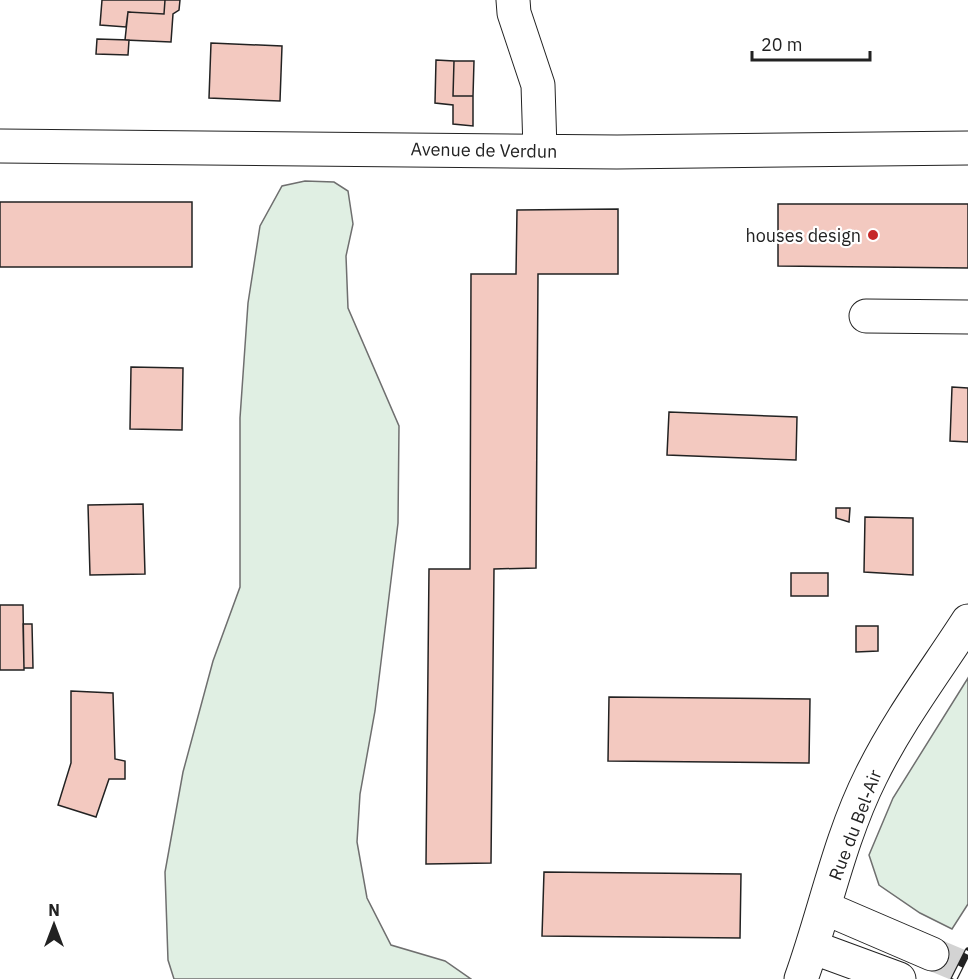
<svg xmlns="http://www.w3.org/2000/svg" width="968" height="979" font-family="'IBM Plex Sans',sans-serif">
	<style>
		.green { fill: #e0efe3; stroke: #6f6f6f; stroke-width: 1.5 }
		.building { fill: #f3c9c0; stroke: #222; stroke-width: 1.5 }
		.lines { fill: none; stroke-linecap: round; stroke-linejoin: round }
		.street-tunnel { stroke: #d3d3d3; stroke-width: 33; stroke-dasharray: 33 16; stroke-linecap: butt }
		.street-casing { stroke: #222; stroke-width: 35 }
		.street { stroke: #fff; stroke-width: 33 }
		.rail-casing { stroke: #222; stroke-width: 7 }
		.rail { stroke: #fff; stroke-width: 4.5; stroke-dasharray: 14; stroke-linecap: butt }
		.poi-dot { fill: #c62828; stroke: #fff; stroke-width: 2 }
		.labels { text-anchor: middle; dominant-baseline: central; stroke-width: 4.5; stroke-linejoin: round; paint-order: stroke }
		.street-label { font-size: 18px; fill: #222; stroke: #fff }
		.poi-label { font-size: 18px; fill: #222; stroke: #fff; text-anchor: end }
	</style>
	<rect width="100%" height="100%" fill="#fff"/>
	<!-- green -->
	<path class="green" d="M305,181l29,1 14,9 5,33 -7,32 2,52 51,118 -1,97 -23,188 -15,83 -3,48 10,56 24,47 54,16 26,18h-297l-6,-19 -3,-88 18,-100 30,-111 27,-74v-169l8,-115 12,-77 22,-40z
		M968,678v226l-16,25 -32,-16 -41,-28 -10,-30 24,-57z"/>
	<!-- building -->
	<path class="building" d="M102,0h63l-1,14 -36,-2 -2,15 -26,-2z
		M165,0h15l-1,10 -6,4 -2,28 -46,-2 3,-28 36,2z
		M97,39l32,1 -1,15 -32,-1z
		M211,43l71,3 -2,55 -71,-3z
		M436,60l18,1 -1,35h20v30l-20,-2v-19l-18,-2z
		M454,61h20l-1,35h-20z
		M0,202h192v65h-192z
		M778,204h190v64l-190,-2z
		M618,209v65h-80l-2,294 -42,1 -3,294 -65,1 3,-295h41l1,-295h45l1,-64z
		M131,367l52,1 -1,62 -52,-1z
		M952,387l16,1v54l-18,-1z
		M669,412l128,5 -1,43 -129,-5z
		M143,504l2,70 -55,1 -2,-70z
		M836,508h14l-1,14 -13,-4z
		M865,517l48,1v57l-49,-3z
		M791,573h37v23h-37z
		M0,605h23l1,65h-24z
		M23,624h9l1,44h-9z
		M856,626h22v25l-22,1z
		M71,691l42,2 2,66 10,2v18h-16l-13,38 -38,-12 13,-42z
		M609,697l201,2 -1,64 -201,-2z
		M544,872l197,2 -1,64 -198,-2z"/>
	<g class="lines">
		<!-- street-tunnel -->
		<path class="street-tunnel" d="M932,954l36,15"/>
		<defs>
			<path id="street" d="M513,0l1,13 24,72 2,65
				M0,146l617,6 351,-4
				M866,316l102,1
				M825,908l107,46
				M812,947l87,32
				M801,979c24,-67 38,-139 70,-203 27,-55 64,-104 97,-155"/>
		</defs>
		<!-- street casing -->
		<use href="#street" class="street-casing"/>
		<!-- street -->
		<use href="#street" class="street"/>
		<defs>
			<path id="rail" d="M954,979l14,-28"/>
		</defs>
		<!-- rail casing -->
		<use href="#rail" class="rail-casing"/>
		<!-- rail -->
		<use href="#rail" class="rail"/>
	</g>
	<!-- markers -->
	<circle class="poi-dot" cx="873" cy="235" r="6"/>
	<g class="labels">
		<!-- street labels -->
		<g class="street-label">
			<text transform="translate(484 150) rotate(1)">Avenue de Verdun</text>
			<text transform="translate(855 825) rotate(-69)">Rue du Bel-Air</text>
		</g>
		<!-- poi labels -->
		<g class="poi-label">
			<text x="861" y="235">houses design</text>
		</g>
	</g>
	<!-- north arrow -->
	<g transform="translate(54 925)" stroke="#ffffff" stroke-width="4.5" paint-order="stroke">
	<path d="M0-4.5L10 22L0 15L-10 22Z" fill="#222222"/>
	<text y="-9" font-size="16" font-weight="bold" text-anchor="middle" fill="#222222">N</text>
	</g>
	<!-- scale -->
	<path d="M752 51v9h118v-9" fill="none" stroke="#222222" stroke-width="3"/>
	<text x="761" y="51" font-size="18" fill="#222222" stroke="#ffffff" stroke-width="4.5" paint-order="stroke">20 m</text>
</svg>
